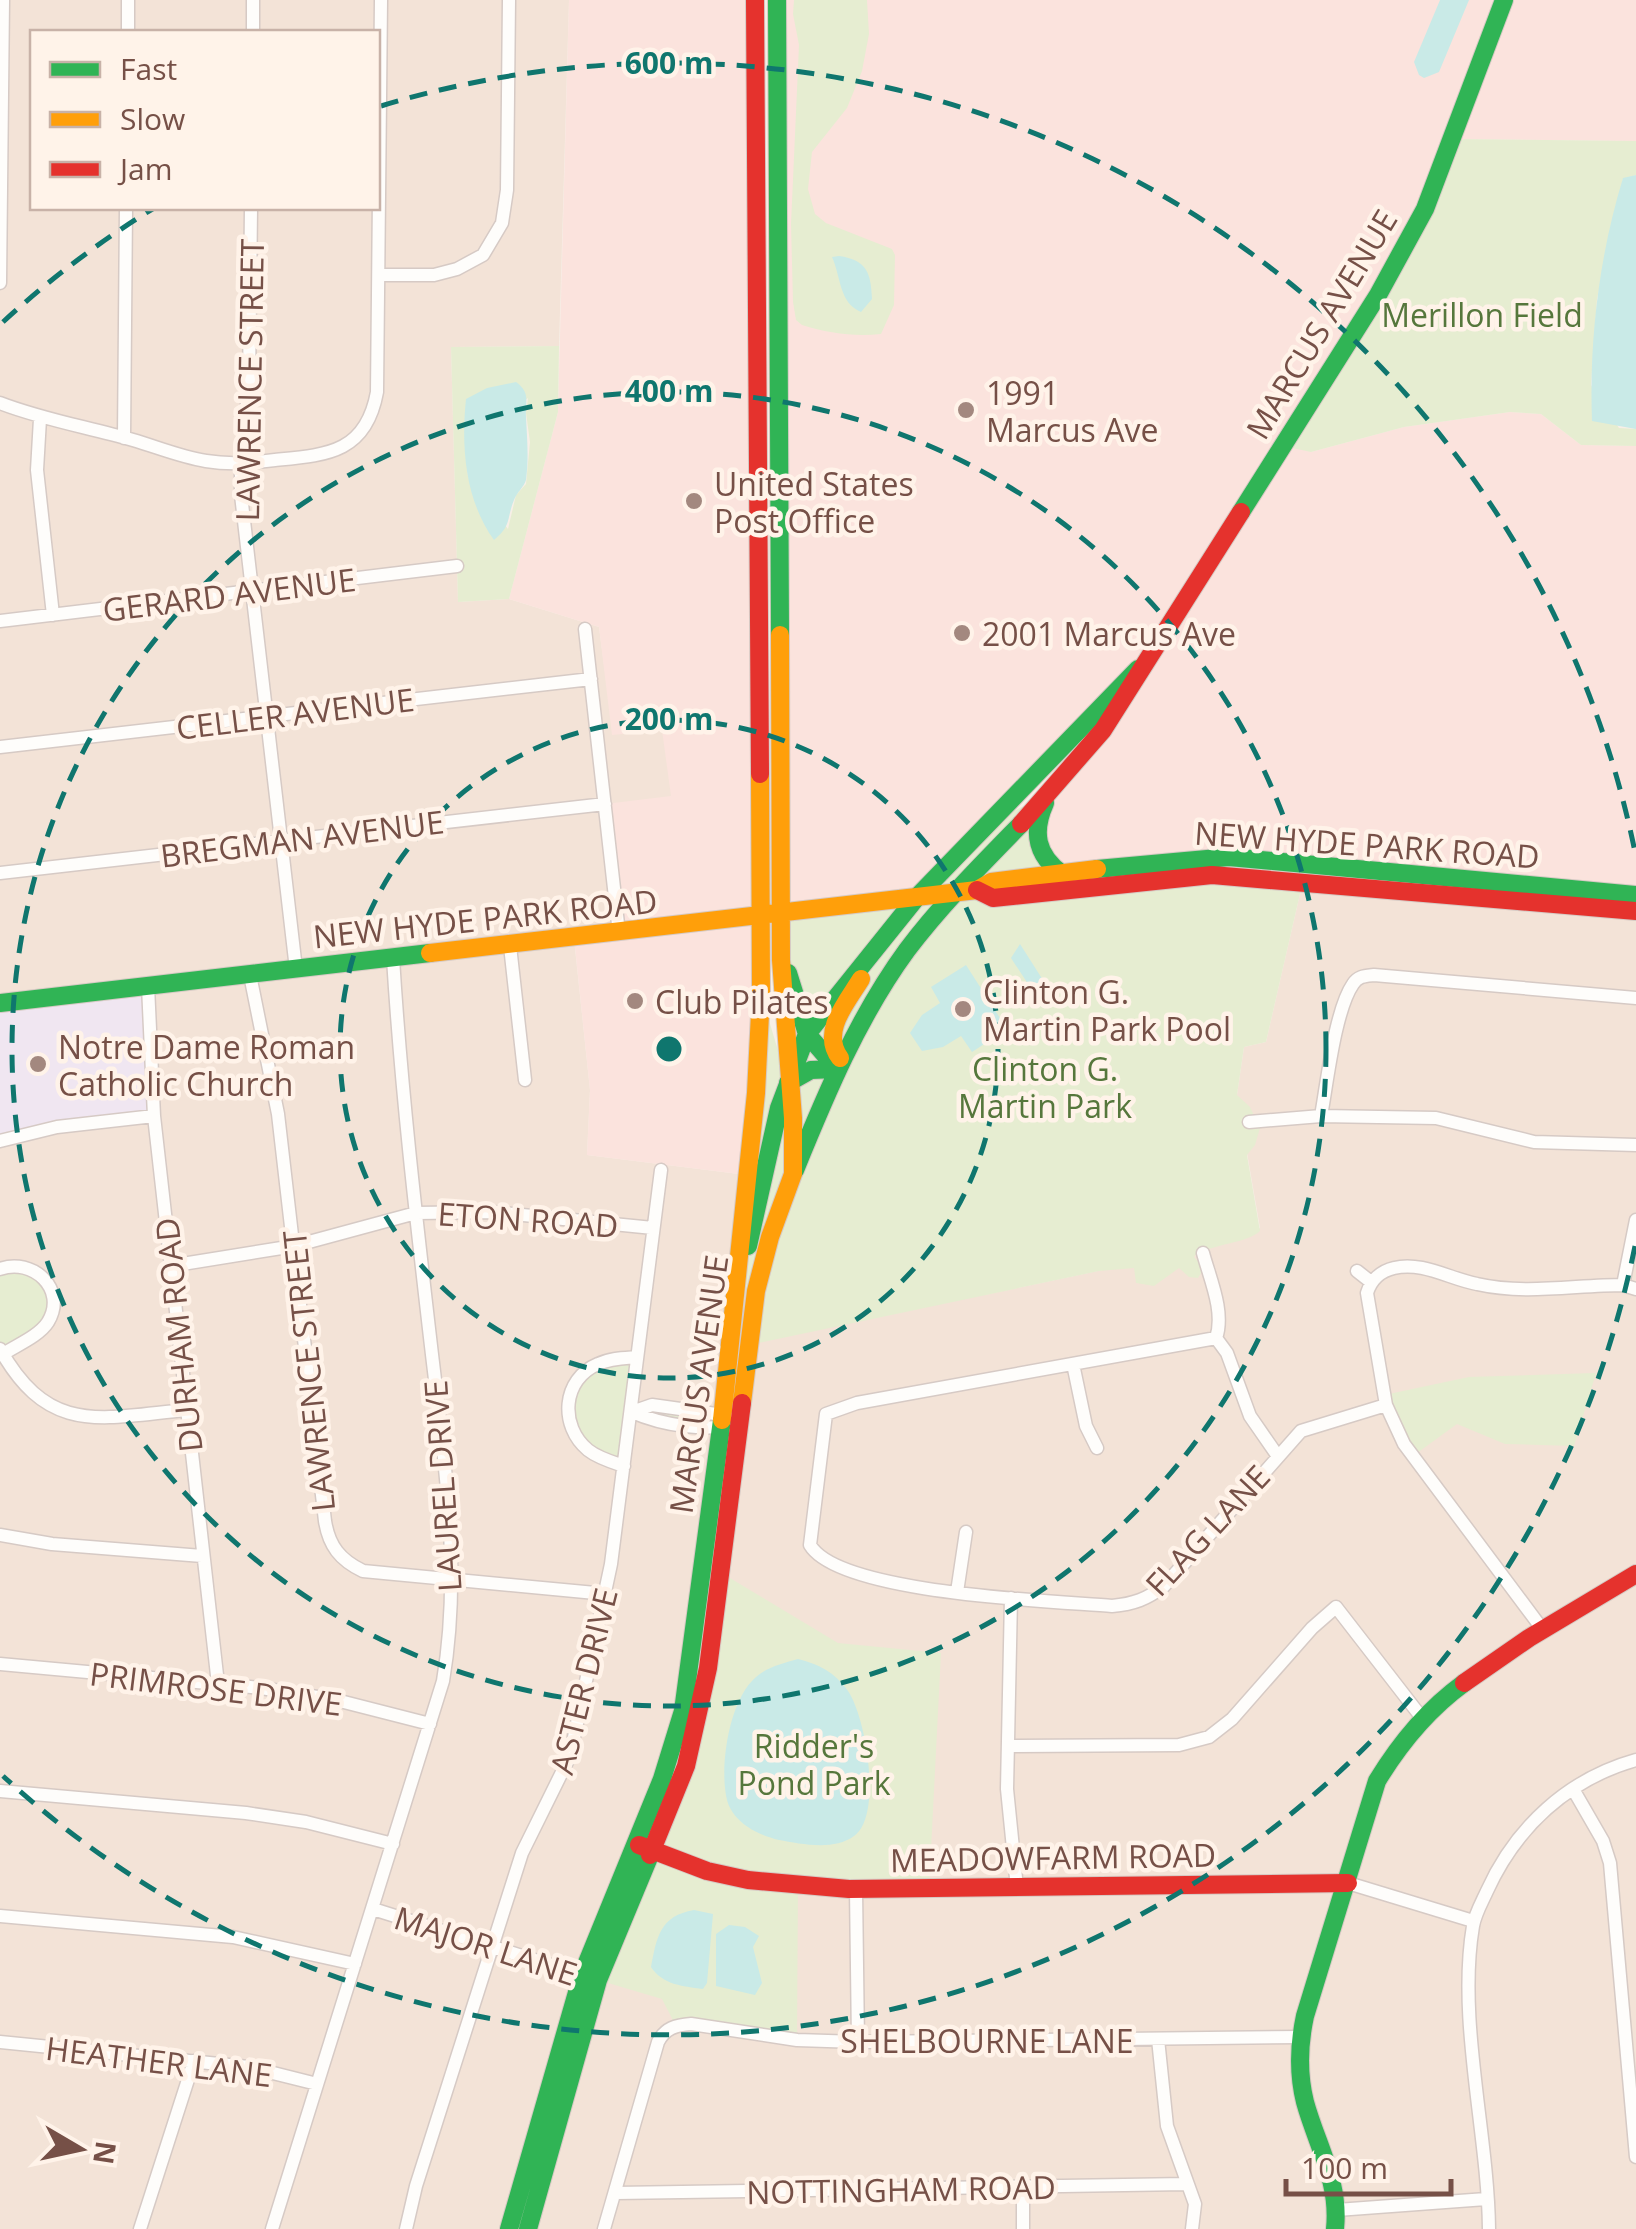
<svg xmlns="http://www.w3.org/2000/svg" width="1636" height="2229" font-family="'Open Sans',sans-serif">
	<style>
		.residential { fill: #f3e3d7; fill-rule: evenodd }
		.commercial { fill: #fbe3dd }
		.education { fill: #f0e6f1 }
		.green { fill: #e6edd1; fill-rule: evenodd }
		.water { fill: #c9eae7 }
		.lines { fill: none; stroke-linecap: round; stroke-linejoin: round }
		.street-casing { stroke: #d6cac5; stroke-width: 15 }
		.fast-casing { stroke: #d6cac4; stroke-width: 20 }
		.slow-casing { stroke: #d6cac4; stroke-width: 20 }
		.jam-casing { stroke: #d6cac4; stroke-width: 20 }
		.street { stroke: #fefdfb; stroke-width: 12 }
		.fast { stroke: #30b455; stroke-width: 18 }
		.slow { stroke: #ff9f0a; stroke-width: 18 }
		.jam { stroke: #e5322d; stroke-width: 18 }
		.ring { fill: none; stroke: #0f766e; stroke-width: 5; stroke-dasharray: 18 12 }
		.poi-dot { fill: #a3887f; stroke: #fff3e9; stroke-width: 4 }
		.labels { text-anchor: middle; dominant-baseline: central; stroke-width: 9; stroke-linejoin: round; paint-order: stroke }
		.park-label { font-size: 32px; fill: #56773c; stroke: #fff3e9 }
		.street-label { font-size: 32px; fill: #765047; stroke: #fff3e9 }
		.poi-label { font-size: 32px; fill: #765047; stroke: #fff3e9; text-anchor: start }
		.centre { fill: #0f766e; stroke: #fff3e9; stroke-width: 5 }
		.ring-label { font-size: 30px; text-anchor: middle; font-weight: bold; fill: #0f766e; stroke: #fff3e9; stroke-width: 9; stroke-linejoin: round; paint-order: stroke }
	</style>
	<rect width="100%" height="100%" fill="#f7efe7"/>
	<!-- residential -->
	<path class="residential" d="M0,0h569l-10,346 -108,1 7,255 51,-3 90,28 7,53 153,-17 2,252 -187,24 16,151 -3,65 160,20 2,169 454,-95 57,-21 -23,-133 7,-48 22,-5 39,-170 331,30v1327h-1636zM32,32h346v176h-346z"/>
	<!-- commercial -->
	<path class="commercial" d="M569,0h186l6,915 -14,260 -160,-20 3,-65 -16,-152 45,-5 -14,-129 66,-8 -9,-66 -50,5 -13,-108 -90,-28 49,-187z
		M777,0h859v141l-185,-2 -140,313 93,-25 106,-15 31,2 40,31 55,1v458l-587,-37 -8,-55 106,-150 -230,235 -136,17z"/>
	<!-- education -->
	<path class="education" d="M148,986l6,130 -154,25v-138z"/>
	<!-- green -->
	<path class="green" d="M794,0h73l2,34 -7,37 -15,37 -35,44 -4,37 7,25 11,9 66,26 3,6 -1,50 -13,29c-27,3 -53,-1 -79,-9l-6,-5 -3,-18 -2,-78 8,-179 -6,-31z
		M1451,139l185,2v34l-13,4 -26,120 -6,86 28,43 17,1v17l-55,-1 -40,-31 -31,-2 -106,15 -93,25 -28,-6 95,-151z
		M559,346l-1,66 -49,187 -51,3 -7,-255zM528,398l-2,15 4,29 -4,42 -10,11 -8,34 -40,-52 -2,-27z
		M1026,805l-37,52 52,-45 8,55 256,5 -39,170 -22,5 -7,48 13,12 10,21 -5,17 -8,10 13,76c-13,12 -45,13 -64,23l-2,3 10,11 -6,10 -9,-1 -10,-9 -25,18 -18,-3 -2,-15 -35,3 -350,74 -5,-71 7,-60 10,-220 25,83 -5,-163 136,-17 76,-76z
		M17,1265l33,25 -4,35 -46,24v-80z
		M637,1357l-5,54 20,-6 71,10 -1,14 -90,-17 -8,54 -34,-14 -22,-47 19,-35z
		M1596,1373l-22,73 -69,-2 -48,-20 -44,32 -29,-61 85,-18z
		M720,1572l118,71 103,10 -12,236 -131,-3 -1,154 -121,-14 -14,-27 -64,-19z"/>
	<!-- water -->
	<path class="water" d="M1440,0h29l-30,72 -15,6 -5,-3 -5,-13z
		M1636,175v254l-44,-8c-3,-81 7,-164 31,-243z
		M839,256c28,4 32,17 33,43l-11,13c-22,-9 -20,-35 -29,-55z
		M516,382c15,11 9,19 10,35 1,21 3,41 0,63 -2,7 -9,12 -12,20 -8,20 -2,25 -20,40 -29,-40 -33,-93 -28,-141l21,-11z
		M1020,944l28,44 -16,2 -21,-32z
		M966,965l41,64 -35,23 -11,-16 -18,11 -21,4 -12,-18 12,-18 18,-12 -9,-16z
		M798,1659c20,5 37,13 50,32 18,26 35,125 6,145 -20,15 -53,8 -75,4 -22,-5 -46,-18 -52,-40 -8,-33 2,-100 29,-123 11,-10 28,-14 42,-18z
		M694,1910l19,4 -6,69 -4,6c-21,-3 -40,-4 -52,-22 6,-31 9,-51 43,-57z
		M729,1925l16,2 14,9 -6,11 9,36 -7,12 -39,-9v-52z"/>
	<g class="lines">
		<defs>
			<path id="street" d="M128,32v-32
				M253,32v-32
				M251,208l-2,176 -8,81v30l55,474
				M379,275h55l23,-6 26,-14 19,-32 5,-33 2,-190
				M0,283l3,-283
				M0,403c44,17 88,24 133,37 24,7 48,17 73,21 24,4 45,2 69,-1 52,-5 91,-7 102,-68l4,-392
				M40,419l-3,51 16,145
				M124,438l2,-230
				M0,621l457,-55
				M585,629l34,304
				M0,747l591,-68
				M0,873l605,-69
				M510,946l15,134
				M250,975l28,139 47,407c4,25 15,39 38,50l243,23
				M148,986l6,130 64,568
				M1321,1116c6,-33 14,-106 32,-132 5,-8 12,-8 21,-9l262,23
				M1249,1122l72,-6 115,2 98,24 102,3
				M0,1141l57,-14 97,-11
				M1203,1253c7,26 22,59 13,85l11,15 23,63 27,39
				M170,1266l124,-20 122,-33 77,-1 160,16
				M0,1269c32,-12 68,20 48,53 -9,14 -31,23 -45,32
				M1357,1271l14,11
				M1623,1285l13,-65
				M1216,1338l-359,65 -31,11 -16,131c29,49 243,56 302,61 22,-2 35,-7 52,-20l137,-155 85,-26
				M0,1349c49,87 100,69 186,61
				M1073,1364l13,62 11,22
				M652,1405l71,10 16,8c-31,10 -77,2 -107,-11z
				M624,1466c-12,-4 -26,-8 -36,-16 -29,-24 -26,-71 10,-86 12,-6 26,-6 39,-7
				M0,1535l52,9 150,12
				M957,1592l9,-60
				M1011,1598l-4,191 10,99
				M1543,1630l-139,-186 -18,-39 -19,-112c4,-13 14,-22 27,-25 28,-7 56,11 83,16 48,11 98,1 146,1l13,4
				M0,1664l261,24 75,12 94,24
				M1008,1746l171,-1 30,-8 23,-18 80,-91 24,-21 86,111
				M1573,1789l30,52 7,22 26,294
				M0,1791l246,22 60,9 87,22
				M1348,1883l125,38
				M856,1890l2,152
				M373,1909l212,67
				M0,1916l233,21 122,27
				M1158,2039l9,87 28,78 -3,25
				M0,2042l249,25 68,17
				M616,2193l570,-9
				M1337,2210l149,-11
				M140,2229l54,-168
				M272,2229l171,-548c19,-112 1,-223 -12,-335 -15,-129 -30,-258 -38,-388
				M406,2229l10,-43 106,-333 48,-97 41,-192 50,-394
				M604,2229l54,-187c7,-14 18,-17 33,-18l106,16 61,2 442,-5
				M1023,2229v-41
				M1489,2229c-1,-96 -32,-209 -16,-303 2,-12 9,-24 14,-35 29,-64 81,-112 149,-131"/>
			<path id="fast" d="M777,0l3,635
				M1241,512l137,-217 47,-86 79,-209
				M1045,803c-13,29 -9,52 17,71
				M1097,869l132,-12 407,38
				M788,973l19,61 26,30
				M0,1003l430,-50
				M788,1083l23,-13 25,-1
				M795,1170c31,-76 63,-153 112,-220 34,-45 74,-85 114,-126
				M748,1246l31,-138 28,-74 110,-137 221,-228
				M509,2229l73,-254 80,-196 21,-68 39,-291
				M528,2229l70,-249 52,-125
				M1335,2229c5,-48 -18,-83 -30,-127 -7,-28 -6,-58 0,-86l72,-235c23,-38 50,-71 87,-98"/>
			<path id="slow" d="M430,953l547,-63 14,-8 106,-13
				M840,1058c-20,-26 7,-56 21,-79
				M742,1403l14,-112 14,-54 23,-63v-56l-12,-158 -1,-325
				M722,1420l34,-327 5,-99 -1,-220"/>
			<path id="jam" d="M755,0l5,774
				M1021,824l82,-94 138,-218
				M977,890l16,8 219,-23 424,36
				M1464,1683l65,-45 107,-64
				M639,1845l68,26 41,9 101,9 499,-6
				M650,1855l36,-89 22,-98 34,-265"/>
		</defs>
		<!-- street casing -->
		<use href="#street" class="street-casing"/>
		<!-- fast casing -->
		<use href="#fast" class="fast-casing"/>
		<!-- slow casing -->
		<use href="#slow" class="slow-casing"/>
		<!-- jam casing -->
		<use href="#jam" class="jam-casing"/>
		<!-- street -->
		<use href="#street" class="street"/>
		<!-- fast -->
		<use href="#fast" class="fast"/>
		<!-- slow -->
		<use href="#slow" class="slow"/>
		<!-- jam -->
		<use href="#jam" class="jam"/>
	</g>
	<!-- distance rings -->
	<g class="ring">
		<circle cx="669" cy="1049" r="329"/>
		<circle cx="669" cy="1049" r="657"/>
		<path d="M1635 1246A986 986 0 0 1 3 1776M3 322A986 986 0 0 1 154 208M381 106A986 986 0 0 1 1635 852"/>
	</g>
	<!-- markers -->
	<g class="poi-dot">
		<circle cx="966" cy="410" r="10"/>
		<circle cx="694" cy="501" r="10"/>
		<circle cx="962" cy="633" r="10"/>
		<circle cx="635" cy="1001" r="10"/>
		<circle cx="963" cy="1009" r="10"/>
		<circle cx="38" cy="1064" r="10"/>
	</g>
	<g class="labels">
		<!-- park labels -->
		<g class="park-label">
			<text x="1482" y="314">Merillon Field</text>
			<text x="1045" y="1068">Clinton G.<tspan x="1045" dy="37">Martin Park</tspan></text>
			<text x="814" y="1745">Ridder's<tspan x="814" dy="37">Pond Park</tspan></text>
		</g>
		<!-- street labels -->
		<g class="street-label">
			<text transform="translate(1321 324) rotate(-59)">MARCUS AVENUE</text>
			<text transform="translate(249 380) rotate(-89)">LAWRENCE STREET</text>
			<text transform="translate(229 594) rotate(-7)">GERARD AVENUE</text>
			<text transform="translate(295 713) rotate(-7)">CELLER AVENUE</text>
			<text transform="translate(302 838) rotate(-7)">BREGMAN AVENUE</text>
			<text transform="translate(1367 844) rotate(4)">NEW HYDE PARK ROAD</text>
			<text transform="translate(485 918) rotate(-6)">NEW HYDE PARK ROAD</text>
			<text transform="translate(528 1219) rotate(4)">ETON ROAD</text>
			<text transform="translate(178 1335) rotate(-96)">DURHAM ROAD</text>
			<text transform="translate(308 1371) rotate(-96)">LAWRENCE STREET</text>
			<text transform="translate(698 1384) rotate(-82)">MARCUS AVENUE</text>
			<text transform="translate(442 1486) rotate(-94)">LAUREL DRIVE</text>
			<text transform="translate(1207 1530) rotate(-47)">FLAG LANE</text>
			<text transform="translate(583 1681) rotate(-76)">ASTER DRIVE</text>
			<text transform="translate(216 1688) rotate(7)">PRIMROSE DRIVE</text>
			<text transform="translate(1053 1857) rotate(-1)">MEADOWFARM ROAD</text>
			<text transform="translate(486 1945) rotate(18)">MAJOR LANE</text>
			<text x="987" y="2040">SHELBOURNE LANE</text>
			<text transform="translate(159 2061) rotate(7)">HEATHER LANE</text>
			<text transform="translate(901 2189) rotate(-1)">NOTTINGHAM ROAD</text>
		</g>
		<!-- poi labels -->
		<g class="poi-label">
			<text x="986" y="392">1991<tspan x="986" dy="37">Marcus Ave</tspan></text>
			<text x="714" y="483">United States<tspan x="714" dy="37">Post Office</tspan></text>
			<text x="982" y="633">2001 Marcus Ave</text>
			<text x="983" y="991">Clinton G.<tspan x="983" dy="37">Martin Park Pool</tspan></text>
			<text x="655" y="1001">Club Pilates</text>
			<text x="58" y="1046">Notre Dame Roman<tspan x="58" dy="37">Catholic Church</tspan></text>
		</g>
	</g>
	<circle cx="669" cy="1049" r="15" class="centre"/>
	<g class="ring-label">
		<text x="669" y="74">600 m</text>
		<text x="669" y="402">400 m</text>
		<text x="669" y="730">200 m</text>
	</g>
	<!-- legend -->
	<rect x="30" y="30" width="350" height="180" fill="#fff3e9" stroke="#c8b2a8" stroke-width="2.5"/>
	<rect x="50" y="62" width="50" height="15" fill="#30b455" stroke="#c8b2a8" stroke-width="2.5"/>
	<text x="120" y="80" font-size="30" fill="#765047">Fast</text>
	<rect x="50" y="112" width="50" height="15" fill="#ff9f0a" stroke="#c8b2a8" stroke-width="2.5"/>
	<text x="120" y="130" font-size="30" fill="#765047">Slow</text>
	<rect x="50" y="162" width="50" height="15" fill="#e5322d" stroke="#c8b2a8" stroke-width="2.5"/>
	<text x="120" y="180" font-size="30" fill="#765047">Jam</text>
	<!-- north arrow -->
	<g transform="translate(80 2149) rotate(99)" stroke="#fff3e9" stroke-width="8" paint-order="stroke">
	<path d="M0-8L18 38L0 25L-18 38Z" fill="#765047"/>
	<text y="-15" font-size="28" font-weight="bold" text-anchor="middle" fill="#765047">N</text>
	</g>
	<!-- scale -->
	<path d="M1286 2179v15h165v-15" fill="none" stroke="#765047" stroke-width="5"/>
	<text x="1301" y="2179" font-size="30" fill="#765047" stroke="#fff3e9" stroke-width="8" paint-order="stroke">100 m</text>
</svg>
